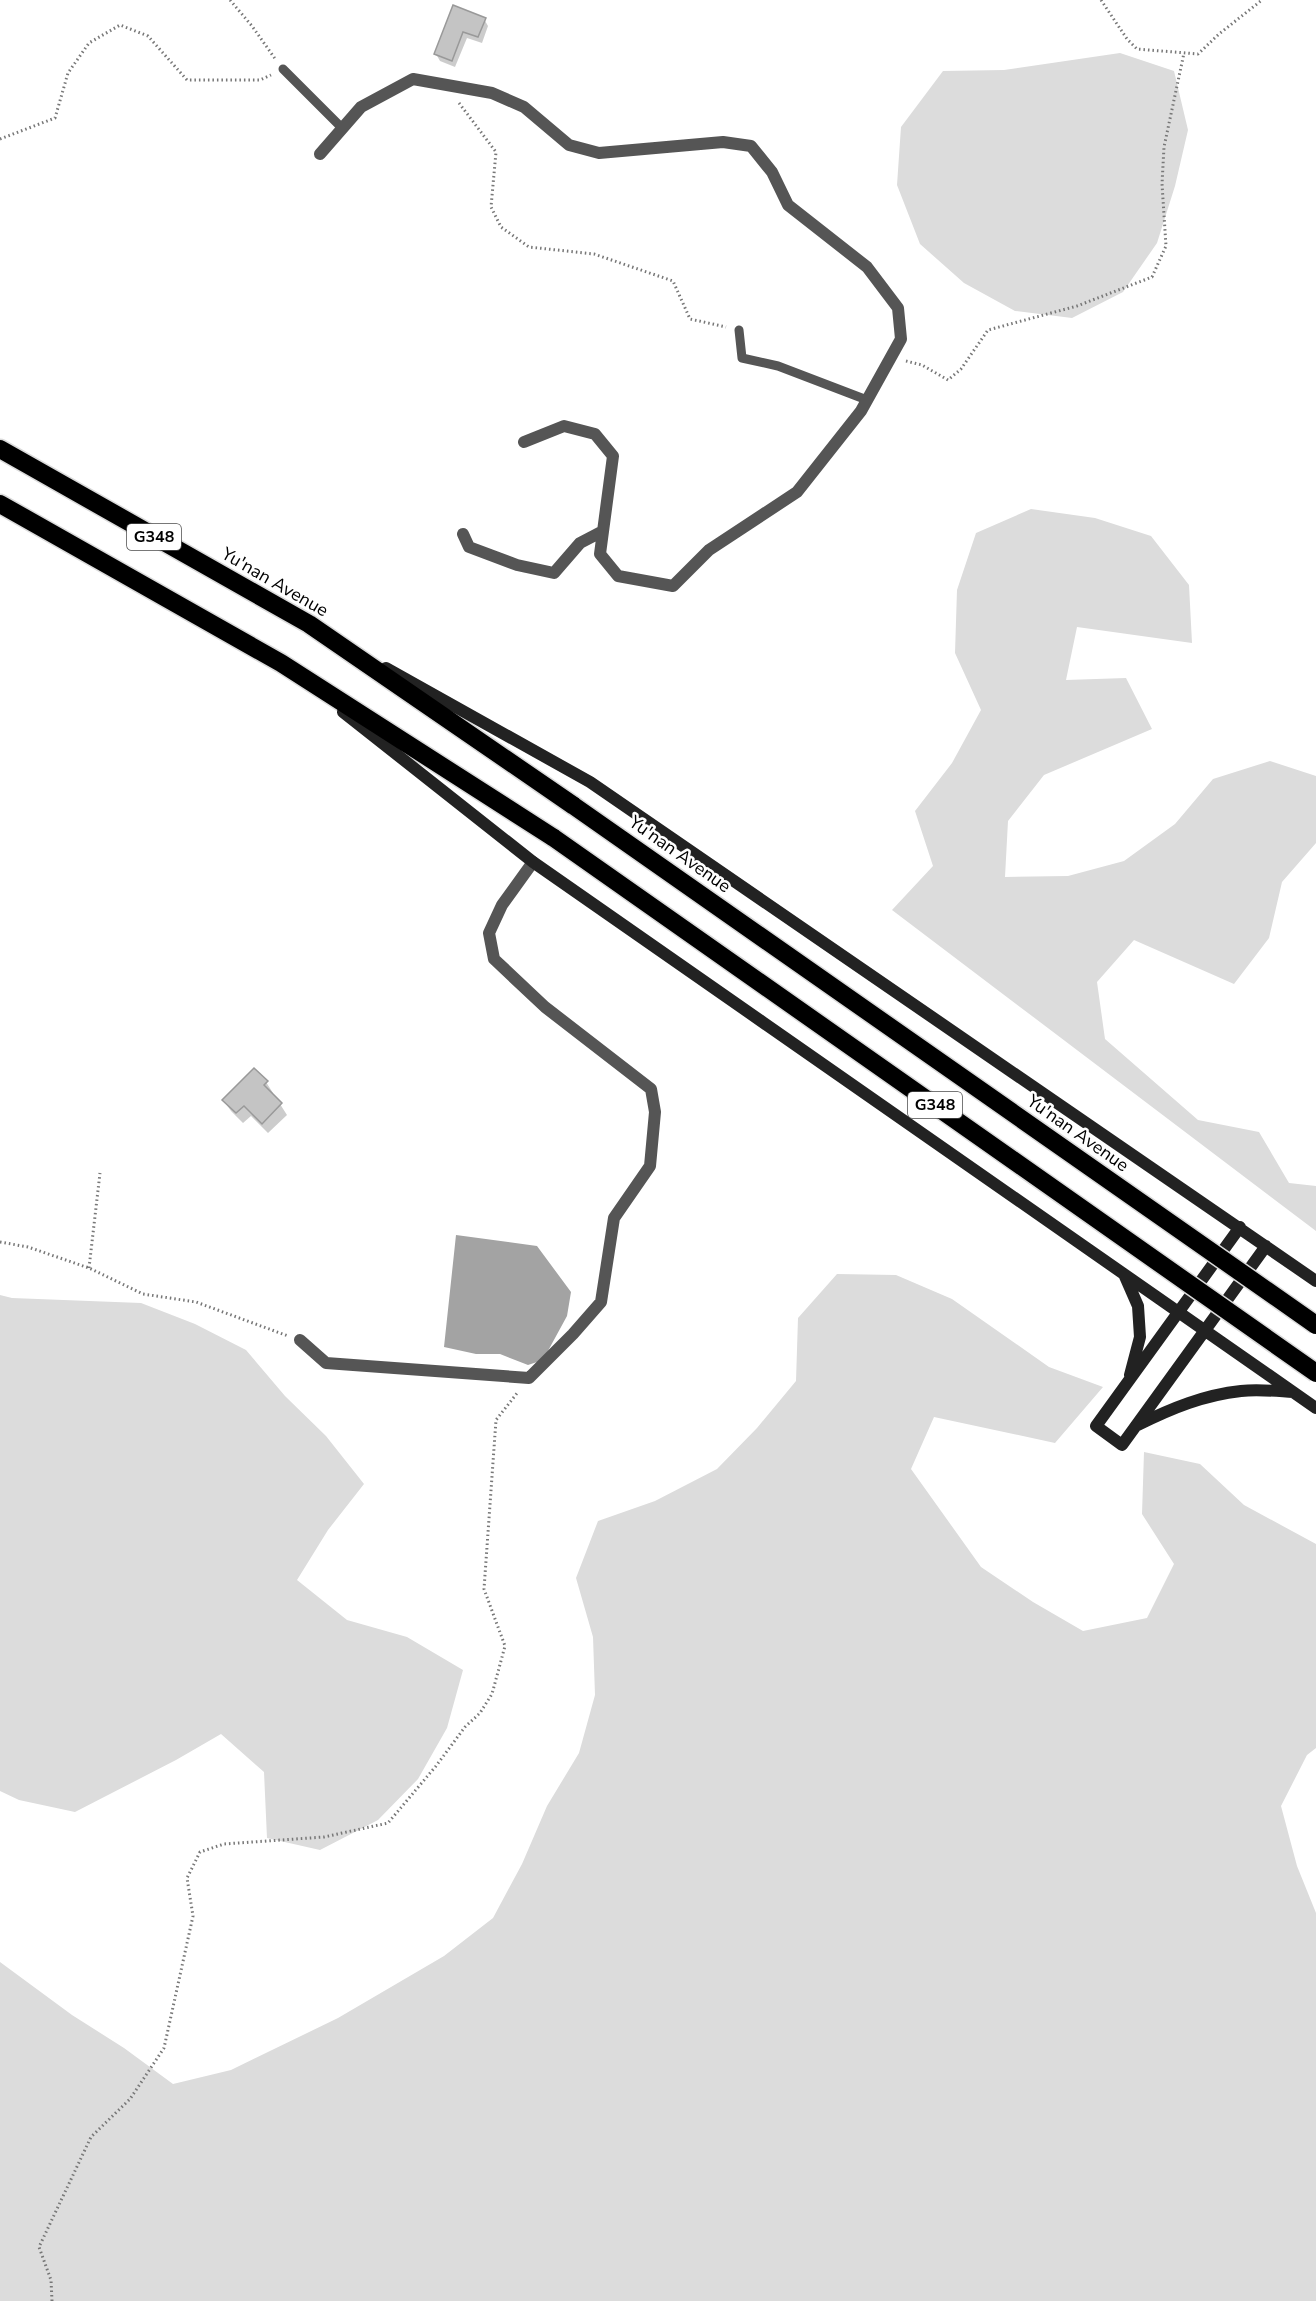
<svg xmlns="http://www.w3.org/2000/svg" width="1316" height="2301" font-family="'Nunito Sans',sans-serif">
	<style>
		.green { fill: #dcdcdc }
		.water { fill: #a3a3a3 }
		.shadow { fill: #0003 }
		.building { fill: #c4c4c4; stroke: #999; stroke-width: 1.5 }
		.lines { fill: none; stroke-linecap: round; stroke-linejoin: round }
		.highway-casing { stroke: #dbdbdb; stroke-width: 21 }
		.path { stroke: #777; stroke-width: 3; stroke-dasharray: 1.5 3; stroke-linecap: butt }
		.lane { stroke: #555; stroke-width: 9 }
		.street { stroke: #555; stroke-width: 12 }
		.secondary { stroke: #222; stroke-width: 12 }
		.highway { stroke: #000; stroke-width: 18 }
		.highway-bridge-casing { stroke: #dbdbdb; stroke-width: 21; stroke-linecap: butt }
		.highway-bridge { stroke: #000; stroke-width: 18 }
		.labels { text-anchor: middle; dominant-baseline: central; stroke-width: 5; stroke-linejoin: round; paint-order: stroke }
		.shield { fill: #fff; stroke: #4c4c4c; stroke-width: 1.5 }
		.shield-label { font-size: 16px; font-weight: bold; fill: #000 }
		.street-label { font-size: 18px; fill: #000; stroke: #fff }
	</style>
	<rect width="100%" height="100%" fill="#fff"/>
	<!-- green -->
	<path class="green" d="M1120,53l54,18 14,59 -13,56 -18,57 -34,49 -51,26 -57,-7 -51,-28 -44,-39 -23,-59 4,-58 42,-56 61,-1z
		M1031,509l64,9 56,18 38,49 3,58 -115,-16 -11,53 60,-2 26,51 -108,46 -36,46 -3,56 63,-1 56,-15 51,-37 38,-45 57,-18 46,15v67l-34,39 -13,56 -35,46 -100,-44 -37,42 8,57 93,81 61,12 30,51 27,3v45l-424,-321 41,-44 -18,-55 37,-48 29,-53 -26,-57 2,-63 19,-57z
		M837,1274l59,1 56,24 97,68 54,20 -48,56 -121,-26 -23,52 70,98 52,35 50,29 64,-13 27,-54 -32,-50 2,-62 56,12 44,41 72,39v204l-9,7 -26,51 16,60 19,47v388h-1316v-339l72,53 52,33 49,36 58,-14 107,-52 106,-62 49,-38 29,-54 25,-58 32,-53 16,-58 -2,-58 -17,-59 22,-57 57,-20 62,-32 40,-41 39,-47 2,-63z
		M0,1295l12,3 129,5 54,21 51,26 39,46 41,40 38,48 -36,46 -31,50 50,40 60,17 56,33 -16,58 -29,51 -40,41 -58,30 -53,-12 -3,-66 -43,-38 -45,26 -101,52 -56,-12 -19,-9z"/>
	<!-- water -->
	<path class="water" d="M456,1235l81,11 34,46 -4,24 -24,44 -15,5 -28,-11h-24l-32,-7z"/>
	<!-- shadow -->
	<path class="shadow" d="M454,7l30,12 4,7 -6,17 -15,-5 -12,29 -15,-6 -4,-7z
		M266,1082l7,11 -2,2 9,9 7,11 -19,18 -17,-17 -8,7 -12,-12 -7,-10z"/>
	<!-- building -->
	<path class="building" d="M453,5l33,13 -8,19 -15,-5 -11,29 -18,-7z
		M254,1068l14,13 -4,4 18,18 -20,21 -18,-18 -8,7 -14,-13z"/>
	<g class="lines">
		<defs>
			<path id="highway" d="M0,449l309,175 265,182
				M0,504l281,159 273,175"/>
		</defs>
		<!-- highway casing -->
		<use href="#highway" class="highway-casing"/>
		<!-- path -->
		<path class="path" d="M230,0l22,26 24,34
			M1101,0l26,39 10,10 61,5 21,-20 43,-34
			M459,103l37,49 -5,55 10,20 28,20 65,7 79,27 17,38 36,8
			M0,139l55,-21 13,-45 21,-30 31,-18 28,11 39,44h73l11,-5
			M906,361l16,4 26,15 13,-11 27,-39 89,-24 75,-29 14,-31 -4,-62 2,-37 20,-94
			M0,1242l28,5 61,21 54,26 53,8 92,34
			M89,1268l11,-95
			M52,2301l-1,-21 -12,-33 52,-110 39,-38 34,-51 29,-132 -6,-38 13,-26 24,-8 100,-7 64,-14 48,-57 29,-39 15,-14 12,-19 13,-48 -21,-57 12,-169 22,-28"/>
		<!-- lane -->
		<path class="lane" d="M283,69l59,59
			M739,330l3,28 36,8 89,34"/>
		<!-- street -->
		<path class="street" d="M320,154l41,-47 52,-28 79,14 32,14 45,38 30,8 124,-11 28,4 21,26 16,33 79,62 31,41 3,31 -40,72 -64,81 -88,58 -36,36 -55,-10 -18,-22 13,-98 -18,-22 -31,-8 -40,16
			M463,534l6,13 48,18 37,8 26,-30 23,-12
			M300,1340l26,23 203,15 44,-44 28,-32 13,-84 36,-52 5,-54 -4,-23 -106,-82 -51,-48 -5,-26 13,-28 31,-43"/>
		<!-- secondary -->
		<path class="secondary" d="M386,668l204,114 726,499
			M343,712l190,150 783,546
			M1240,1227l-144,199 26,19 144,-199
			M1124,1274l14,32 2,31 -10,38
			M1138,1425c34,-17 66,-30 103,-34 17,-2 35,0 52,1"/>
		<!-- highway -->
		<use href="#highway" class="highway"/>
		<defs>
			<path id="highway-bridge" d="M574,806l742,519
				M554,838l762,535"/>
		</defs>
		<!-- highway-bridge casing -->
		<use href="#highway-bridge" class="highway-bridge-casing"/>
		<!-- highway-bridge -->
		<use href="#highway-bridge" class="highway-bridge"/>
	</g>
	<g class="labels">
		<!-- shield labels -->
		<g class="shield">
			<rect x="127" y="524" width="54" height="26" rx="4.5"/>
			<rect x="908" y="1092" width="54" height="26" rx="4.5"/>
		</g>
		<g class="shield-label">
			<text x="154" y="537">G348</text>
			<text x="935" y="1105">G348</text>
		</g>
		<!-- street labels -->
		<g class="street-label">
			<text transform="translate(275 582) rotate(30)">Yu'nan Avenue</text>
			<text transform="translate(680 854) rotate(35)">Yu'nan Avenue</text>
			<text transform="translate(1078 1133) rotate(35)">Yu'nan Avenue</text>
		</g>
	</g>
</svg>
